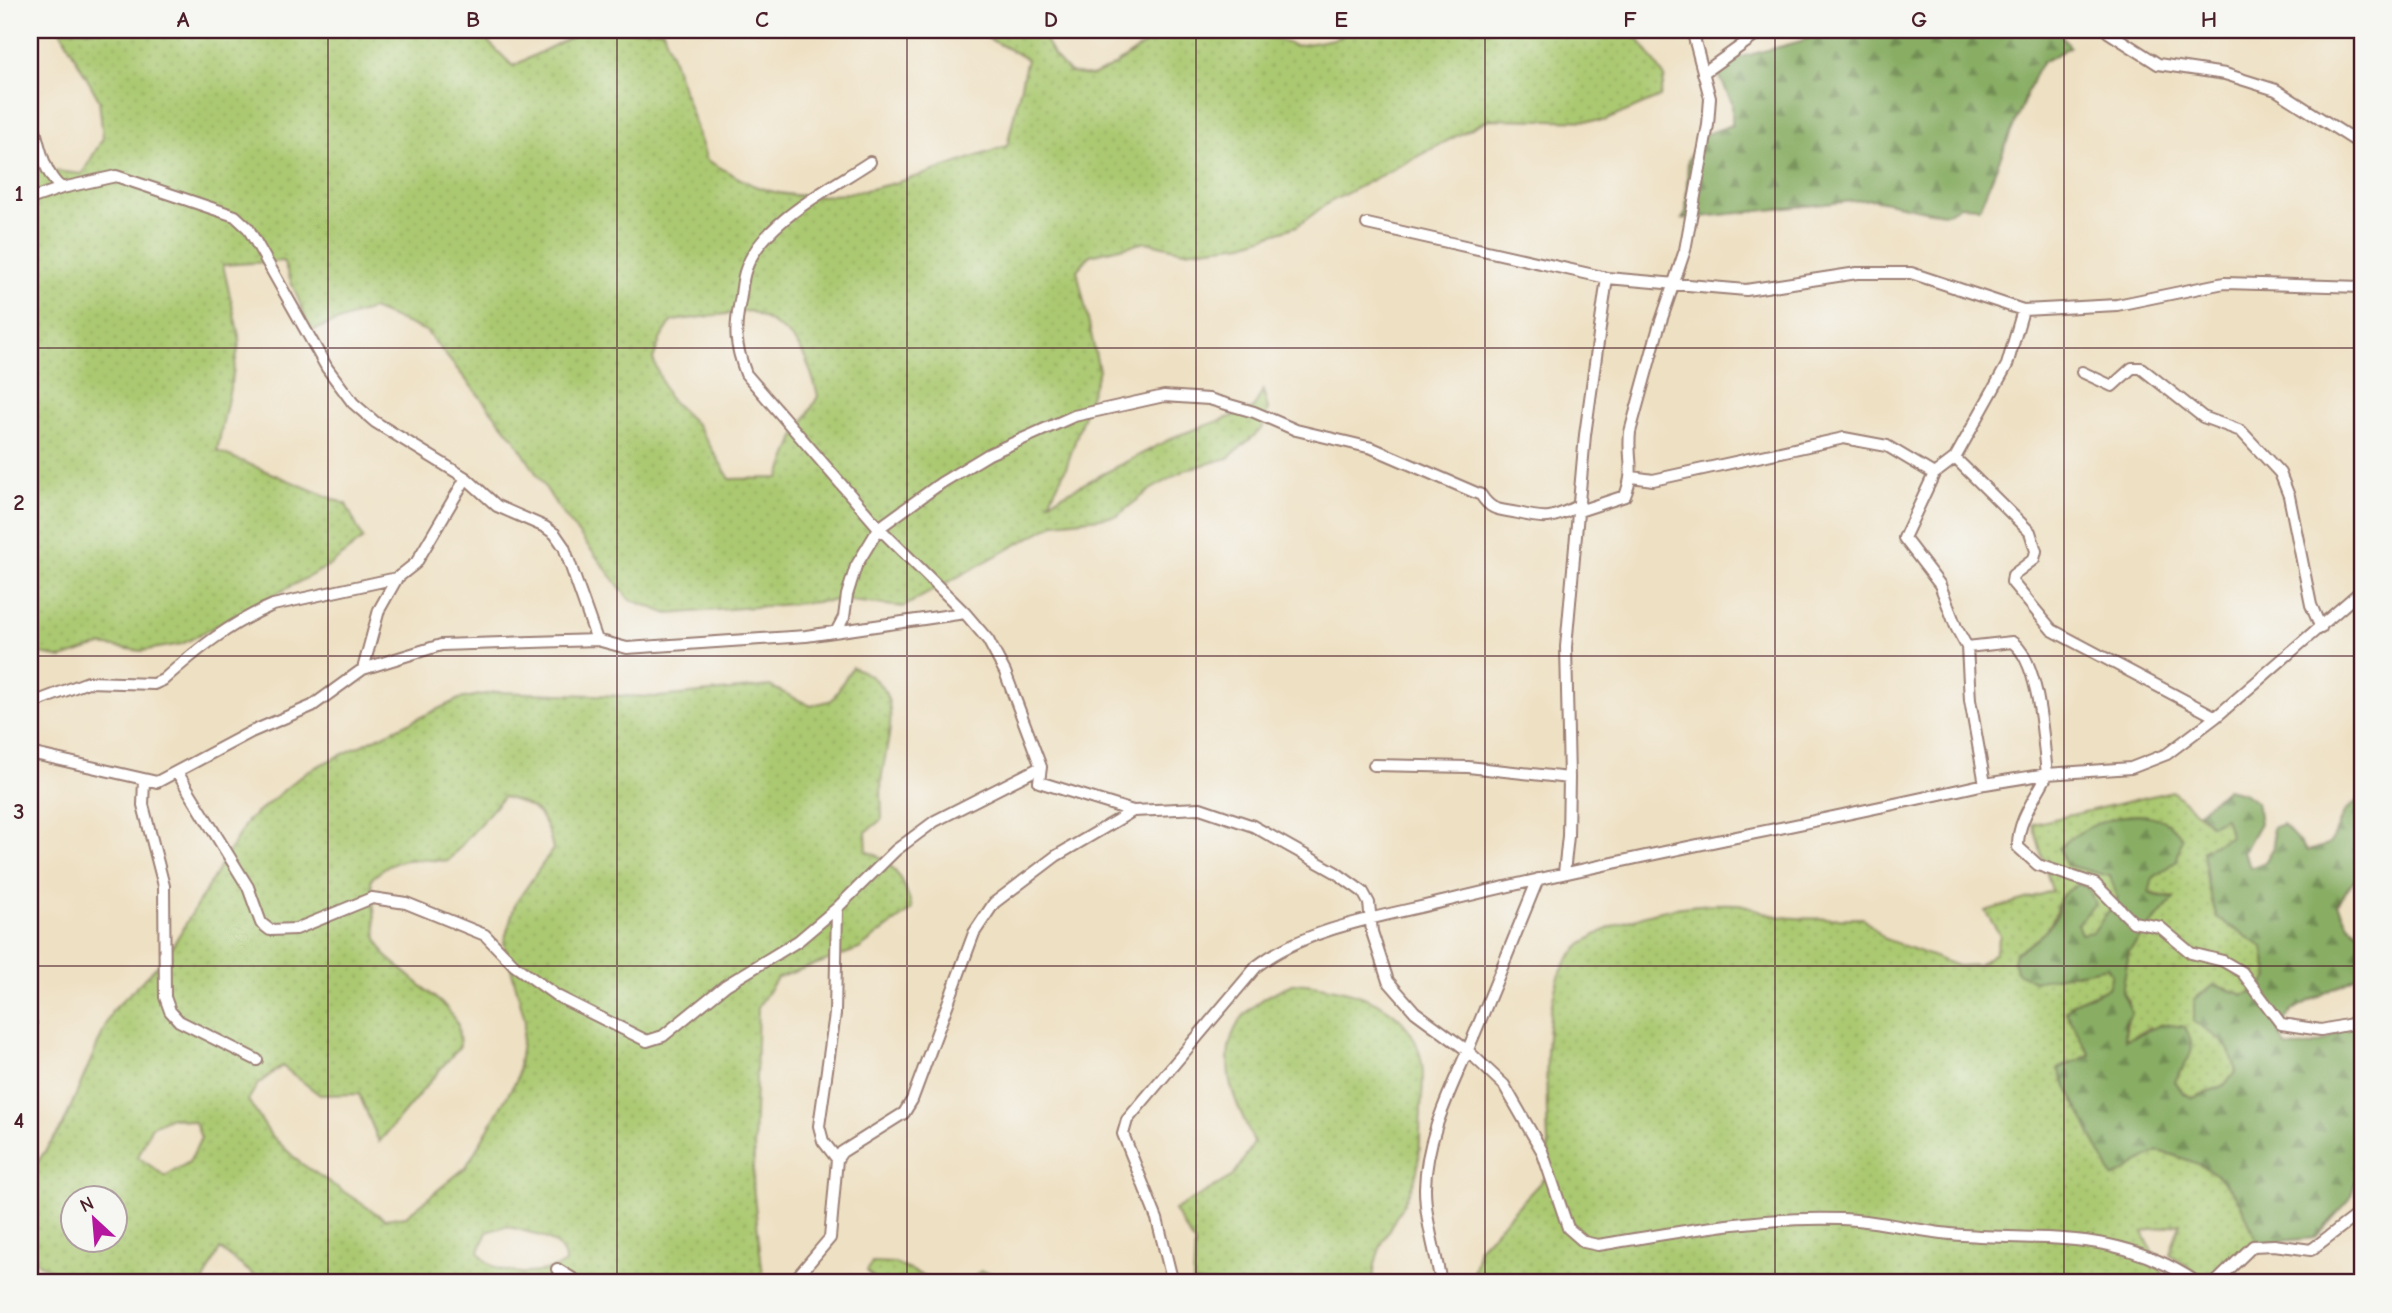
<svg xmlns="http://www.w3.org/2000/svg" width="2392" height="1313" font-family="'Comic Neue',sans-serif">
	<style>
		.grass { fill: url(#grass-dots); stroke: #7a744e; stroke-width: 2; fill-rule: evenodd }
		.forest { fill: url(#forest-firs); stroke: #696647; stroke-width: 2 }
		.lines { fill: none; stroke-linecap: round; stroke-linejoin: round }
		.minor-casing { stroke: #9c8076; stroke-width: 14 }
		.minor { stroke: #fff; stroke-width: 10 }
		.grid { fill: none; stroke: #4a1f2b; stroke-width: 2; stroke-opacity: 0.55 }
		.neatline { fill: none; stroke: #4a1f2b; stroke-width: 2.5 }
		.grid-label { font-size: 23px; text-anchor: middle; font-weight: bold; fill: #4a1f2b }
	</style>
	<defs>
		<pattern id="grass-dots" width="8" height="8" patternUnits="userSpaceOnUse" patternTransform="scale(1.75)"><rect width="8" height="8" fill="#abc971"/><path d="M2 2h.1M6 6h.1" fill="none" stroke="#95ac62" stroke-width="1.8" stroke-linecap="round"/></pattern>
		<pattern id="forest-firs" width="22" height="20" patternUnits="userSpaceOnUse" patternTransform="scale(1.75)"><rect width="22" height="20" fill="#88ad63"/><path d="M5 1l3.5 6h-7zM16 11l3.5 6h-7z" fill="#718c52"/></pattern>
	</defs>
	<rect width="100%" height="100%" fill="#f6f6f2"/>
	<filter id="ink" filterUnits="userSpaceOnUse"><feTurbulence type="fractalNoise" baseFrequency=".0143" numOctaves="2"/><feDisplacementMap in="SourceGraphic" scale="14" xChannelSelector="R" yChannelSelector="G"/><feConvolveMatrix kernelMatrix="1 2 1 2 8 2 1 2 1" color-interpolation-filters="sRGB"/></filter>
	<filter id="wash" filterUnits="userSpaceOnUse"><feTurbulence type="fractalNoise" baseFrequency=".00686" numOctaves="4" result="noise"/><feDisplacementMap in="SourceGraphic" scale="28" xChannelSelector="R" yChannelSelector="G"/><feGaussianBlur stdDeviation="1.57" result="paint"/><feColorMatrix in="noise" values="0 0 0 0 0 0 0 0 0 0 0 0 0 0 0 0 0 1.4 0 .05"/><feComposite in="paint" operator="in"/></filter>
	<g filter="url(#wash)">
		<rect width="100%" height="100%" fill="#eee0c2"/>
		<!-- grass -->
		<path class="grass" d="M60,30h416l37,36 72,-36h78l44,130c16,9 32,19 48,26 76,31 179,-17 252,-40l20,-87 -54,-29h66l16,27 15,16 21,3 19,-8 52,-35 94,-1 39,14 39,-7 21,-9h277l33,47 -5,20 -56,24 -115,-2 -161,84 -31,23 -53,18 -60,7 -38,-9 -56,13 -13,15 22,100 -33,98 -17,34 127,-66 77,-27 10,-19 5,19 -6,20 -34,29 -43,12 -35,20 -33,26 -61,7 -153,84 -61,-7 -174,14 -39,-15 -72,-93 -44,-69 -87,-106 -54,-22 -61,22 -28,-70 -60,4 17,75 -23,111 129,53 17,35 -34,27 -147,78 -41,7 -40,-6 -39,13 -32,-6v-493l14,11 38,4 21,-36 -4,-38zM750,311c47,23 54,35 68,85l-23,41 -16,41 -49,1 -32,-53 -30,-29 -15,-38 8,-21 11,-17z
			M852,667c55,19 37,63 30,108 -2,14 0,29 0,44l-16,13 1,20c25,5 40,34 45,57l-53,40 -82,29 -19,29 -5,179 10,91 -3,6h-496l-44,-34 -17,34h-129l-36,-20 -8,-10v-80l33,-48 49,-114 54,-54 81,-136 60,-50 152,-72 37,-7 163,5 111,-11 41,20 21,-6zM503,797c34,8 43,19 50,52l-38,55 -11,38 21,78 -8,59 -51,88 -60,49 -21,3 -86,-57 -29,-28 -22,-34 10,-16 24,-18 38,29 39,-1 20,48 81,-96 -2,-21 -11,-17 -61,-52 -9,-17 -6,-60c27,-25 42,-20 77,-18zM171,1117l24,5 6,16 -12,24 -24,14 -27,-19 13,-30zM74,1198h42v42h-42zM506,1226c20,6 60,12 59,37 -21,14 -75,16 -86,-12l8,-19z
			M2172,791l39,34 14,-8 6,20 -28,13 5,37 9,31 46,29 6,32 -11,11 -14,5 -30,-10 -20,37c24,15 37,20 42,49l-11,14 -32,13 -10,-5 -8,-12 7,-11 -32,-43 -25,14 4,-38 -7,-11 7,-41 45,-53 -26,-5 5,-15 24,-17 -111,4 44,11 8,22 -25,35 -12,1 -4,-10 -20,-19c-3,23 -21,38 -42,48l19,28 73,-14 5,8 -4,13 -35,15 -7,9 24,43 -32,15 83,89 17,-8c63,16 77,32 99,92l-47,40 -40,-29 10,-31 -37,9 24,51h-696l8,-35 70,-75c-1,-54 -12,-172 20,-215 16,-22 44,-33 68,-40 32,-11 66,-15 100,-14 16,1 30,12 46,13 27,3 54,1 80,1l22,21 73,27 20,-1 17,-12 5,-18 -15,-24 67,-20 -19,-67z
			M1295,983c54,5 118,19 127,81 3,16 -1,33 -1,48 -2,22 1,49 -7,69 -14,38 -40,59 -41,102h-180l2,-38 -21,-35 59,-34 21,-33c-7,-19 -20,-41 -24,-61 -10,-55 19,-81 65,-99z
			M872,1262l22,1 47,20h-62l-12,-12z
			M981,1271l19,4 7,8h-50l13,-2z"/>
		<!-- forest -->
		<path class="forest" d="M1824,30h234l12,17 -27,15 -7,10 -56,135 -20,-1 -16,8 -72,-15 -190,20 4,-6 2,-53 12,-24 32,-11v-22l-13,-28 19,-17 63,-17z
			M2227,789l16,4 14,9 3,21 -17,30 8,15 14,-6 9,-15 -2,-19 11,-4 24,27c33,-7 24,-14 37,-38 3,-6 13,-11 18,-15v77l-11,8 -13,21 10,20 14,10v40l-70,36 -13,22 7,15c36,1 49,-8 70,-37h6v150l-12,39 -35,39 -58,5c-22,-61 -36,-76 -99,-92l-45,27 -55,-109 32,-14 -24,-43 7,-9 35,-15 4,-13 -5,-8 -73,14 -17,-8 -4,-12 2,-8c16,-8 28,-17 38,-31 12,-17 -4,-25 26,-38l10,5 6,15 -18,20 4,10 12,-2 25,-34 -8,-22 -44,-11 -7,-17c30,-28 94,-52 123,-11l-5,24 -24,17 -4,15 9,4 16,1 -45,53 -7,41 10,21 -7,10v17l38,-16 22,3c14,25 3,31 -10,54l8,12 10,5 32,-13 11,-14c-5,-29 -19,-34 -42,-49v-23l20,-14 30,10 14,-5 11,-12 -6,-31 -46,-29 -9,-31 -5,-37 28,-14 -6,-18 -14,7 -13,-13z"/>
	</g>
	<g filter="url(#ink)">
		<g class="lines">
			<defs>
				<path id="minor" d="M2108,32l50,32 67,10 51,16 86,55
					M1703,73l60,-43
					M30,112c7,21 12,63 32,76l54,-12 119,40 13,12 79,140 26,35 22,19 91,56 31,28 48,21 10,7 9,13 33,93
					M870,162c-39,26 -108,60 -124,107 -4,10 -4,22 -6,32 -6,30 -5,44 6,73l133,154 86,85 23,27 17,32 36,95 -2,15 94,29
					M30,199l32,-11
					M1367,224l240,54 139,12 111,-17h54l112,37 94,-5 107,-22 138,4
					M2082,372l30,14 20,-18h9l62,49 38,14 39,42 9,23 22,109 10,23
					M1955,458l75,74 6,19 -2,8 -21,16 -1,7 40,48 164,87
					M1632,477l21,3 191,-42 43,8 47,28
					M1579,511l46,-15c11,-28 2,-36 5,-64l28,-102 27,-80 23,-125 2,-27 -18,-68
					M837,630l7,-13 3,-22 9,-29 23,-38 62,-45 48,-29 85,-38 90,-20 45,3 45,13 42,18 76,18 109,47c11,17 19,14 37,18 29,7 34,6 62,-8
					M1967,647l45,-5c28,19 31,99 35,132
					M363,669l16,-59 18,-32 19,-15 50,-85
					M30,704l58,-22 66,2 9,-4c35,-31 67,-57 110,-75l124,-27
					M30,753l127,29 94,-50 61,-26 51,-37 78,-24 156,-5 30,8 179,-12 159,-23
					M1374,765l94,2 101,11
					M177,772l71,115 13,36 9,7 26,-1 76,-31 34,5 79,32 30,31 42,30 90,45 16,-5 63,-51 72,-44 39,-33 59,-58 39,-29 106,-54
					M2046,777c-11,21 -29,45 -28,70l20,18 57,19 38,38 27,5 31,26 32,8 19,11 39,52 40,6 41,-8
					M144,780l-1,25 21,81 1,111 5,14 9,10 78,39
					M1985,784l-15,-84 -3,-53 -11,-20 -16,-42 -36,-47 30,-64 21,-16 52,-93 16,-55
					M1564,873l4,-37 1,-58 -3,-131 19,-212 22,-157
					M30,1027l1,-3
					M837,1159l-14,-18 -4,-15 16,-112 2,-106
					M557,1269l23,14
					M792,1283l38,-45 7,-79 5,-7 62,-39 8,-13 62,-167 20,-30 62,-47 77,-45 67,-3 53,18 82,46 28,20 6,11 3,29 16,49 27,31 53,39 36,34 38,66 26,77 16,14 14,3c81,-13 160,-29 243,-26 41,1 81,14 122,16 91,6 154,-6 235,48
					M1173,1283l-16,-64 -34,-85 4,-14 130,-154c50,-39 129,-50 189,-65 179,-44 360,-76 539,-117l62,-10 84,-6 36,-14 49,-37 146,-127
					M1441,1283c-5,-30 -16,-63 -16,-95 1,-51 25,-96 44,-141 24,-56 46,-112 69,-168
					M2215,1283l38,-37 21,-1 37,5 51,-39"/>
			</defs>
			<!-- minor casing -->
			<use href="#minor" class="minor-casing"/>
			<!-- minor -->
			<use href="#minor" class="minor"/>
		</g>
	</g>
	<!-- grid -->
	<path class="grid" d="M328,30v1253M617,30v1253M907,30v1253M1196,30v1253M1485,30v1253M1775,30v1253M2064,30v1253M30,348h2332M30,656h2332M30,966h2332"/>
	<!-- margin -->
	<rect width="2392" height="1313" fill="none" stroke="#f6f6f2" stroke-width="77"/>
	<!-- north arrow -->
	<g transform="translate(94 1219) rotate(334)"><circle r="33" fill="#f6f6f2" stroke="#b1a0a2" stroke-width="2"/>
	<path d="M0-5L12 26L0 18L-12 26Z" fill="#b5179e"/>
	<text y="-10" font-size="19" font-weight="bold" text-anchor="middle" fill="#4a1f2b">N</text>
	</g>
	<rect x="38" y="38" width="2316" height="1236" class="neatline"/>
	<g class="grid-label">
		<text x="183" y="27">A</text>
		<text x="473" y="27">B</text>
		<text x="762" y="27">C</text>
		<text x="1051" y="27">D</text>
		<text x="1341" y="27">E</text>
		<text x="1630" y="27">F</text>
		<text x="1919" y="27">G</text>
		<text x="2209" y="27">H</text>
		<text x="19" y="201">1</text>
		<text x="19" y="510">2</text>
		<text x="19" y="819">3</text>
		<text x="19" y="1128">4</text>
	</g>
</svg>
